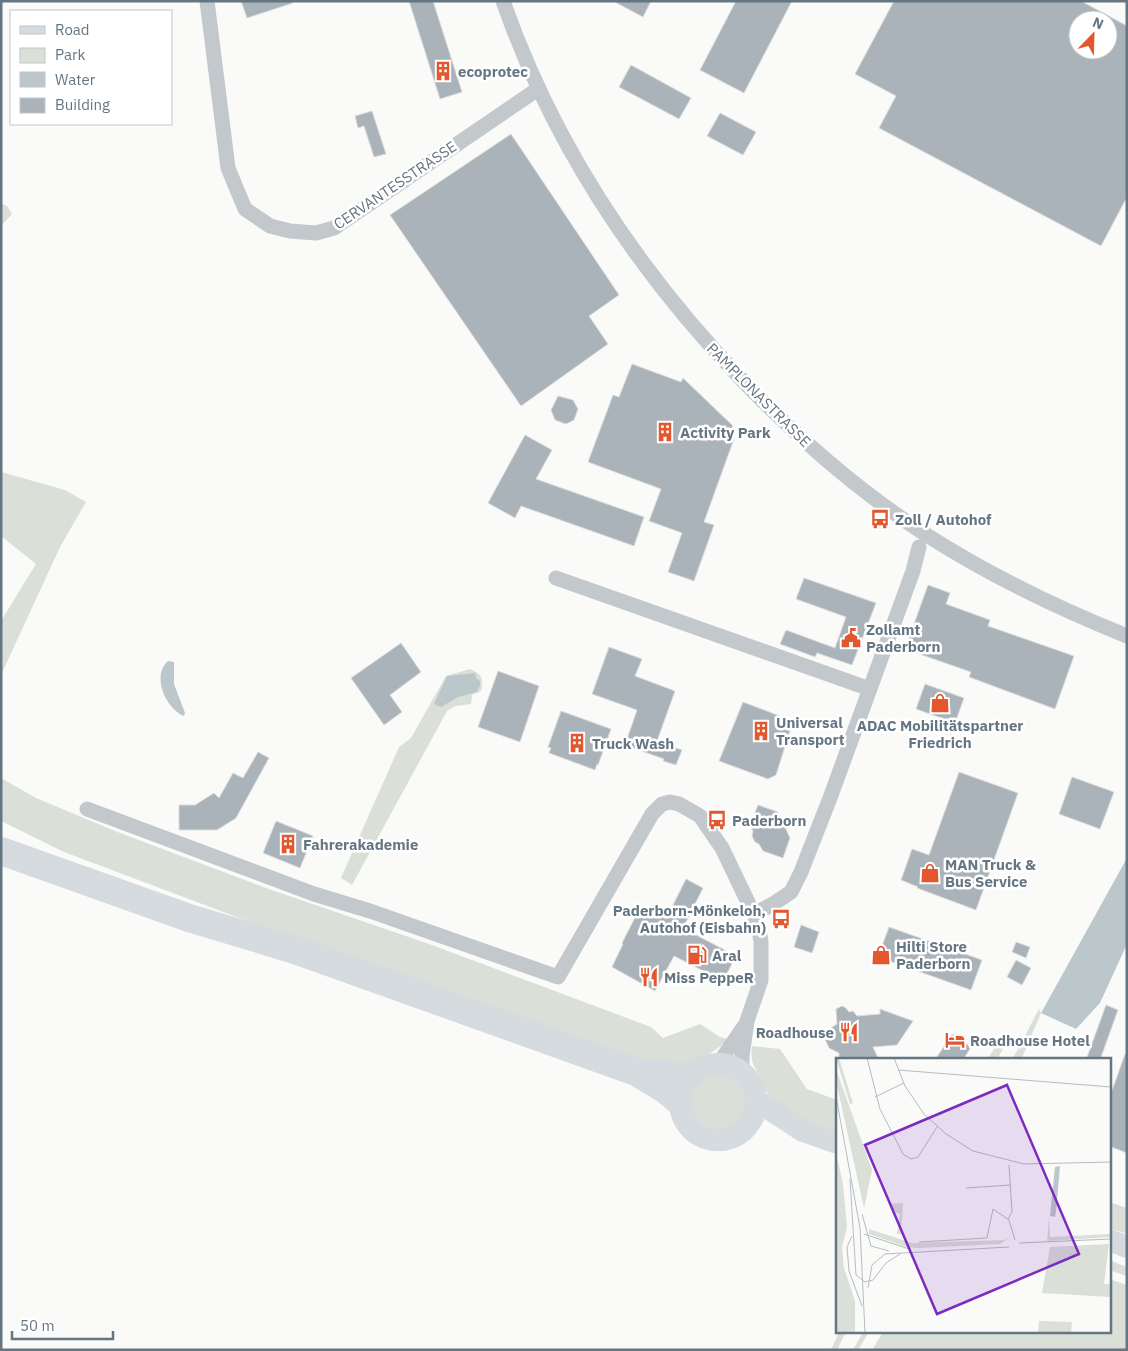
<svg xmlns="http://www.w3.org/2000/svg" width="1128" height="1351" font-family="'IBM Plex Sans',sans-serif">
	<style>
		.green { fill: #dadfd7 }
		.water { fill: #bbc7cb }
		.building { fill: #aab3b9; stroke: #dcdcda; fill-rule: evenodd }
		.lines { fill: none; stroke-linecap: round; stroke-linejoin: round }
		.street { stroke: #c3c8cc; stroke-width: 15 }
		.secondary { stroke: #d6dbdf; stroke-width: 22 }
		.highway { stroke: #d6dbdf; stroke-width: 28 }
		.labels { text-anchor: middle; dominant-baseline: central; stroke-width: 5; stroke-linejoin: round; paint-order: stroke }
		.poi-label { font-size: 15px; font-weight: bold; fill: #657683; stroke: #fff; text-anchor: start }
		.street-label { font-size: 15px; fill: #657683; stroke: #fff }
		.inset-road { fill: none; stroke: #b5bdc2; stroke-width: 1 }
		.view { fill: #7b2cbf; fill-opacity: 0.15; stroke: #7b2cbf; stroke-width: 2.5 }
		.inset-edge { fill: none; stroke: #657683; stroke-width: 2.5 }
	</style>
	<rect width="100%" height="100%" fill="#fafaf8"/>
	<!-- green -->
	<path class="green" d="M1,204l6,2 5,8 -11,12z
		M1,472l64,18 21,12 -26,45 -59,128v-54l35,-57 -35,-28z
		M470,669c12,5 14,10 11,22l-9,4 -1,9 -15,2 -9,5 -95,174 -11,-7 58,-131 12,-9 35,-62z
		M1,778l35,20 79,33 151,57 166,57 219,82 12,11 37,-14 20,13 8,2c-17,18 -38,24 -62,29l-344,-119 -258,-97 -63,-31z
		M1039,1009l2,4 -20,47h-9z
		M1003,1035l5,4 -11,21h-10z
		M752,1046l28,3 27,40 30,11v32c-15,-6 -54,-17 -64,-29 -6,-8 -8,-15 -12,-24 -7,-15 -11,-15 -9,-33z
		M688 1102a30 30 0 1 1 60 0a30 30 0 1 1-60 0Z
		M1109,1202l18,6v26l-18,-6z
		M1109,1260l18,7v9l-18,-6z
		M1109,1279l18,6v65h-255l11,-18h226z
		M839,1332h7l-9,18h-6z
		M863,1332h6l-11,18h-5z"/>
	<!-- water -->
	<path class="water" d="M168,661l6,1v22l11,29 -1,3c-18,-7 -33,-40 -16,-55z
		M475,673l1,5 4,3v4l-3,7 -19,5 -17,10 -7,-3 13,-28z
		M1127,858v86l-27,59 -24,26 -35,-16z"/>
	<!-- building -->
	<path class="building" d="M241,1h51l1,2 -46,15z
		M409,1h24l29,91 -22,7z
		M613,1h38l-8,16z
		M736,1h56l-48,92 -44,-23z
		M894,1h187l46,25v171l-26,49 -222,-118 17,-32 -41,-22zM1078,20h30v30h-30z
		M631,65l60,33 -12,21 -60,-32z
		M372,111l14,43 -12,3 -10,-31 -6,2 -3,-12z
		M720,113l36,19 -13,23 -36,-19z
		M511,134l108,161 -30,21 19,28 -87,62 -131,-191z
		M632,364l49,18 2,-4 50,48 -4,11 5,2 -30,83 10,3 -20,56 -26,-9 14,-39 -33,-12 12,-32 -73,-27 25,-67 6,2z
		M558,396l15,4 5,9 -4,11 -8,4 -11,-4 -4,-10z
		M525,435l27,15 -16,29 108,38 -10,29 -113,-40 -6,12 -27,-15z
		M804,578l72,25 -24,62 -35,-12 -2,4 -35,-13 6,-14 49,18 11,-31 -50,-18z
		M928,585l22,8 -4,11 44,16 -2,6 86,30 -19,53 -86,-32 2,-5 -66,-23z
		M401,643l20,29 -31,23 12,17 -18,13 -33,-47z
		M609,647l33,12 -7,17 40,15 -18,50 25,9 -6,15 -13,-4 1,-2 -39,-14 12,-35 -45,-16z
		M498,671l41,15 -19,56 -42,-15z
		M925,684l39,14 -9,25 -39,-14z
		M743,702l50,19 -17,54 -8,4 -49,-18z
		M561,711l50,18 -13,36 -1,-1 -2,6 -46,-17 2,-5 -3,-1z
		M258,752l11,6 -33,60 -19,12h-38v-25h16l19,-12 5,5 14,-25 10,5z
		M959,772l59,21 -42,117 -59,-22 1,-1 -17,-7 11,-31 17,6z
		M1072,777l42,15 -14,37 -41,-15z
		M758,805l20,7 12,26 -7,20 -20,-7 -4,-7 -4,-2 -3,-6 1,-5 -3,-6z
		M276,821l37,15 -13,32 -37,-15z
		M686,879l17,9 -20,40 53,28 -13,25 -49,-25 -19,35 -43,-24 11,-23 -1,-1 19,-37 25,13z
		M801,925l18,7 -7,21 -18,-6z
		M889,927l93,33 -11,30 -93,-33z
		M1016,942l14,5 -4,11 -14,-6z
		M1016,960l15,8 -9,17 -15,-8z
		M1106,1005l12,5 -18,50h-14z
		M842,1006l4,2 3,4 4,-1 4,5 23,-2v-5l33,12 -16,24 -24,2 6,13h-40v-7l-10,-5 -4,-9 3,-9 9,-6 -1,-15z
		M952,1034l19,13 -8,13h-28z
		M1125,1054l2,1v98l-18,-7v-47z"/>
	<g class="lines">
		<!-- street -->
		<path class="street" d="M207,1l21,167 17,41 25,17 20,5 26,2 18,-5 204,-139
			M503,1c51,146 136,272 242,382 55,57 115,109 180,151 64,41 132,74 202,102
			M556,578l314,111
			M87,809l227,85 56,17 188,66 94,-163 10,-10 8,-2 9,2 21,12 22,32 35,73 4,20v39l-14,41 -5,36v15
			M754,914l19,-10 18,-12 10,-20 29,-74 83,-227 6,-24
			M719,1063l26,-38"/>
		<!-- secondary -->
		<path class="secondary" d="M680 1102a38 38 0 1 1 76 0a38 38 0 1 1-76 0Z
			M757,1101l46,30 34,12
			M1109,1240l18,7"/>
		<!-- highway -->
		<path class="highway" d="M1,851l188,67 106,32 341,122 30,18 13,11
			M643,1073l46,3"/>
	</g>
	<!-- icons -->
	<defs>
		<symbol id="building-bare" viewBox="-9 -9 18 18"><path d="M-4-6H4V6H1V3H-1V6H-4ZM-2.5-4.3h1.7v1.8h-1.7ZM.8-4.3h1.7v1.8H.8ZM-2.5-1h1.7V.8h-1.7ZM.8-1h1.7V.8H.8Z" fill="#e4572e" stroke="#fff" stroke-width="2.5" paint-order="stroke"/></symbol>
		<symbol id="bus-bare" viewBox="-9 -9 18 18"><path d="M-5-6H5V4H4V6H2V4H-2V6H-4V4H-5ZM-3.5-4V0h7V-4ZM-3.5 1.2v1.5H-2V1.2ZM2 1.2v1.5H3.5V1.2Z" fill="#e4572e" stroke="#fff" stroke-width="2.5" paint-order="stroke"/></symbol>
		<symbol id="civic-bare" viewBox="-9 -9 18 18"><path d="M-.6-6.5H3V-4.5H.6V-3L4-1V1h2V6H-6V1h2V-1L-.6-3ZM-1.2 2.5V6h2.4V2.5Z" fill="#e4572e" stroke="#fff" stroke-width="2.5" paint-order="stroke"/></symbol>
		<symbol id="shop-bare" viewBox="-9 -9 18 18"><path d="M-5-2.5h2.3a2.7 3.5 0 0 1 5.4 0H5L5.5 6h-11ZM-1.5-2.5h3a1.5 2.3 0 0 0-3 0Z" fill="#e4572e" stroke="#fff" stroke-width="2.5" paint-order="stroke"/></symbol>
		<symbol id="fuel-bare" viewBox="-9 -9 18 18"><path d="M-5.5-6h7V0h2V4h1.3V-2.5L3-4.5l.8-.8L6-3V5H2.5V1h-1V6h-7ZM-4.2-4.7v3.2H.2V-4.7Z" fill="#e4572e" stroke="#fff" stroke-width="2.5" paint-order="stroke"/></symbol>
		<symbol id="restaurant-bare" viewBox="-9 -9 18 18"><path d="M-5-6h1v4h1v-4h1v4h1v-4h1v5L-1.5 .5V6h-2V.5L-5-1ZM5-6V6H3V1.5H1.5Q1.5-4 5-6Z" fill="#e4572e" stroke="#fff" stroke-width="2.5" paint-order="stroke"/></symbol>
		<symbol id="hotel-bare" viewBox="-9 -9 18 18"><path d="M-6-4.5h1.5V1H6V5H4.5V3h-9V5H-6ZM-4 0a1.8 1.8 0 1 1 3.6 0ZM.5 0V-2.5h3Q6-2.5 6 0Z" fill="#e4572e" stroke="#fff" stroke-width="2.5" paint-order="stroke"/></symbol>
	</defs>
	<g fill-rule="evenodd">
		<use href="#building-bare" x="429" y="57" width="28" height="28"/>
		<use href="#building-bare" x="651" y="418" width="28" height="28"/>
		<use href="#bus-bare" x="866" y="505" width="28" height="28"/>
		<use href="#civic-bare" x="837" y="624" width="28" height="28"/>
		<use href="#shop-bare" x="926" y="689" width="28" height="28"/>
		<use href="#building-bare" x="747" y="717" width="28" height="28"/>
		<use href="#building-bare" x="563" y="729" width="28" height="28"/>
		<use href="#bus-bare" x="703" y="806" width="28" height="28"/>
		<use href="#building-bare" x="274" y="830" width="28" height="28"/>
		<use href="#shop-bare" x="916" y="859" width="28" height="28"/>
		<use href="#bus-bare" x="767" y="905" width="28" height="28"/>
		<use href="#fuel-bare" x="683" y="941" width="28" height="28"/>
		<use href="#shop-bare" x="867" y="941" width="28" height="28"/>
		<use href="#restaurant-bare" x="635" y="963" width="28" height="28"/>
		<use href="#restaurant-bare" x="835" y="1018" width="28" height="28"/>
		<use href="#hotel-bare" x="941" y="1026" width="28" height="28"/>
	</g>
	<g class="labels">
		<!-- poi labels -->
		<g class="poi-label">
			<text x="458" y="71">ecoprotec</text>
			<text x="680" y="432">Activity Park</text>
			<text x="895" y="519">Zoll / Autohof</text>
			<text x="866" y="629">Zollamt<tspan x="866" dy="17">Paderborn</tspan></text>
			<text x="776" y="722">Universal<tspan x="776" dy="17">Transport</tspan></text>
			<text x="940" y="725" text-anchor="middle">ADAC Mobilitätspartner<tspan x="940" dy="17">Friedrich</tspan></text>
			<text x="592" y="743">Truck Wash</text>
			<text x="732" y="820">Paderborn</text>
			<text x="303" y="844">Fahrerakademie</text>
			<text x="945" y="864">MAN Truck &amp;<tspan x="945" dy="17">Bus Service</tspan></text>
			<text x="766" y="910" text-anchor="end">Paderborn-Mönkeloh,<tspan x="766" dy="17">Autohof (Eisbahn)</tspan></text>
			<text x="896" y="946">Hilti Store<tspan x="896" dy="17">Paderborn</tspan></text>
			<text x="712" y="955">Aral</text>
			<text x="664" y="977">Miss PeppeR</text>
			<text x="834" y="1032" text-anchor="end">Roadhouse</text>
			<text x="970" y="1040">Roadhouse Hotel</text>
		</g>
		<!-- street labels -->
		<g class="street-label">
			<text transform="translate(395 185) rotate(-34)">CERVANTESSTRASSE</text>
			<text transform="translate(759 395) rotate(45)">PAMPLONASTRASSE</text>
		</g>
	</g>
	<!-- overview -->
	<g transform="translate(836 1058)">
		<rect width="275" height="275" fill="#fafaf8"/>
		<path d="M0,0h3l14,45 -3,1zM0,11l36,101 -8,38 -28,-127zM0,95l7,31 4,43 -5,20 2,21 11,33v32h-19zM67,145l-2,31h-4l3,-20 -8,-3 -3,-7zM213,158l1,21 61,-3v3l-64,4zM33,171l43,14 92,-3 8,-4 -12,8 -81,4 -13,-1 -37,-13zM273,186l-5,40h7v13l-69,-4 8,-46zM203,263l33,1 -1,11h-33z" fill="#dadfd7"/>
		<path d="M224,108l-4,46 -1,5 -5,-1 5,-49z" fill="#bbc7cb"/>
		<path class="inset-road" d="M31,0l13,51 23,45 8,5 7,-2 19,-30M58,0l11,28 19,28 22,20 27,17 51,13 87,-2M62,12l213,17M0,38l24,132 5,105M39,39l29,-14M14,121l6,96 9,7 8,-2 13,-17 14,-9M130,130l45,-3M26,156l9,32 18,5M172,161l4,-7 -3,-47M28,176l45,15M16,178l-5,11 2,24 13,35M83,184l68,-4 6,-29 16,11 6,20M183,185l92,-4M32,230l4,-23 13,-11 124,-7"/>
		<path class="view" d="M171,27l72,169 -142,60 -72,-169z"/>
		<rect width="275" height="275" class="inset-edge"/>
	</g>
	<!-- border -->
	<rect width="1128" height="1351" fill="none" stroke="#657683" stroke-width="5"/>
	<!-- legend -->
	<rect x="10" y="10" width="162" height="115" fill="#ffffff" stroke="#c1c8cd"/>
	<rect x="20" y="26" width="25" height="8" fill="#d6dbdf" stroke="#c1c8cd"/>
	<text x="55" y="35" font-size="15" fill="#657683">Road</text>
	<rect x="20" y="48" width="25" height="15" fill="#dadfd7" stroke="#c1c8cd"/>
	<text x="55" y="60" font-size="15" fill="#657683">Park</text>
	<rect x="20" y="72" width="25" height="15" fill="#bbc7cb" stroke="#c1c8cd"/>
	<text x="55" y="85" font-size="15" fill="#657683">Water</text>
	<rect x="20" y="98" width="25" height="15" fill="#aab3b9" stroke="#c1c8cd"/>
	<text x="55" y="110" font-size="15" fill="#657683">Building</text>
	<!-- north arrow -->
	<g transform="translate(1093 35) rotate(23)"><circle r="24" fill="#ffffff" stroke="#c1c8cd"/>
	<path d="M0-4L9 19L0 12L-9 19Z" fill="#e4572e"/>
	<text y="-8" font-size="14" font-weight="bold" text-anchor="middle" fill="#657683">N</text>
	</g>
	<!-- scale -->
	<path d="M12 1331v8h101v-8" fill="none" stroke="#657683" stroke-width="2.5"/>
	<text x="20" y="1331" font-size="15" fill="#657683" stroke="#ffffff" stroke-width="4" paint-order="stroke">50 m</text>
</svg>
